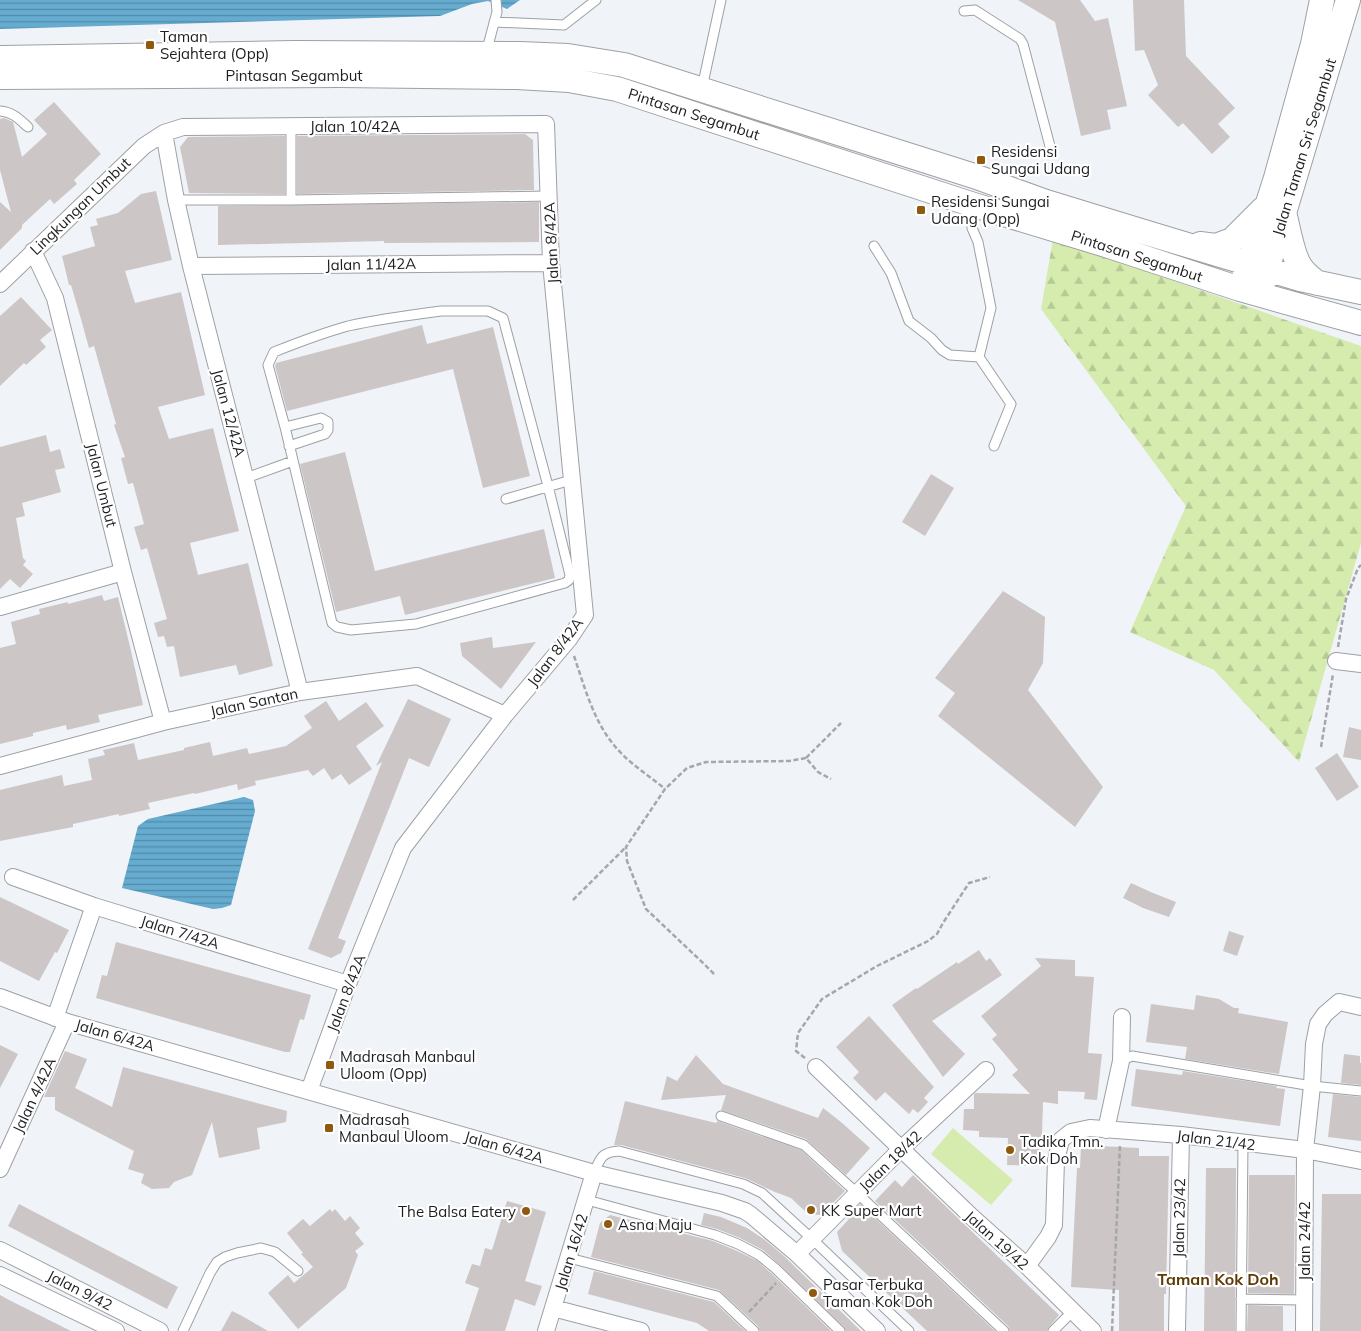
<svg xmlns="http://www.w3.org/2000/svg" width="1361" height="1331" font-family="Mulish,sans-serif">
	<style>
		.forest { fill: url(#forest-firs) }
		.park { fill: #d5ecae }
		.water { fill: url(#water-rules) }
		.building { fill: #ccc6c6 }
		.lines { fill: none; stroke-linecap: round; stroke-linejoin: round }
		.lane-casing { stroke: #9da0a4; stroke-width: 11 }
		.street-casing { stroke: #9da0a4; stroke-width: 18 }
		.secondary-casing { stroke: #9da0a4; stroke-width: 26 }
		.path { stroke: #a5a7ab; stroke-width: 2.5; stroke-dasharray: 5 2.5; stroke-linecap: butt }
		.lane { stroke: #fff; stroke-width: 9 }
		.street { stroke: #fff; stroke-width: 16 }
		.secondary { stroke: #fff; stroke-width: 24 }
		.poi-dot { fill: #8f5a0d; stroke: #fff; stroke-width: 2 }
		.labels { text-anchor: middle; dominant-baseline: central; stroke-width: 4.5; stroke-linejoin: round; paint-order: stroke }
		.poi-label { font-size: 15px; fill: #1d1e20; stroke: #fff; text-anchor: start }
		.street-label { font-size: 15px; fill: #1d1e20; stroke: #fff }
		.neighbourhood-label { font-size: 16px; font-weight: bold; fill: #5d3904; stroke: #fff }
	</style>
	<defs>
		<pattern id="forest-firs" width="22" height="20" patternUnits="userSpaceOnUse" patternTransform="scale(1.25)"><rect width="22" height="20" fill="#d5ecae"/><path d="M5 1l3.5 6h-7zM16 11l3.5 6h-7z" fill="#b6ca95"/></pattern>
		<pattern id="water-rules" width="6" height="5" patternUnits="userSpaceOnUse" patternTransform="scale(1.25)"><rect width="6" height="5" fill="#65acd0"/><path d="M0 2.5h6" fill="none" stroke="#538ba8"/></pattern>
	</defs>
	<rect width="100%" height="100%" fill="#f0f3f8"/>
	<!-- forest -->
	<path class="forest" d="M1053,239l308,107v197l-62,219 -85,-92 -84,-38 56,-126 -145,-197z"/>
	<!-- park -->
	<path class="park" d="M953,1128l60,52 -22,25 -60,-51z"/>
	<!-- water -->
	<path class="water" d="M0,0h520l-13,9 -19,-8 -16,3 -32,12 -440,13z
		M244,797l9,3 2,11 -24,94 -9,3 -9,1 -91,-21 16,-62 10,-7z"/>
	<!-- building -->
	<path class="building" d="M1018,0h62l15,21 13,-3 19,88 -20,4 4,19 -30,7 -26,-114z
		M1133,0h51l2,56 49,52 -17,16 12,13 -18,17 -29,-31 -5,4 -30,-32 10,-10 -14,-35 -9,1z
		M54,102l47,52 -27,26 3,4 -23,20 -4,-5 -28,26v3l-22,22v-48l11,10 -11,-42v-51l4,-1 9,4 9,35 25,-23 -13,-14z
		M525,134l8,6 1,50 -237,4v-58z
		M284,136h1v58l-96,-1 -9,-46 8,-10z
		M156,191l16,69 -47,11 10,32 46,-11 24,103 -47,12 11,32 44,-11 26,103 -49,12 8,32 50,-12 25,103 -34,9 -3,-10 -56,12 -6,-31 -7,1 -3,-11 -6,1 -4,-14 13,-4 -20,-71 -6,2 -7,-23 10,-3 -11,-41 -5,1 -7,-26 4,-1 -11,-32 2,-1 -22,-78 -5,2 -8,-29 -10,-34h-2l-7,-29 33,-10 -5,-19 8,-2 -2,-6 22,-6 23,-19z
		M539,202v40l-155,1v-2l-166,4v-39z
		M21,297l31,33 -12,10 6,7 -20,18 -2,-2 -24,23v-70z
		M422,325l5,19 66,-17 37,149 -47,12 -30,-119 -166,42 -12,-45 1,-3z
		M46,435l4,17 10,-3 5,19 -10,2 6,22 -39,11 3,13 -9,2 7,40 3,3 -3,4 10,9 -13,14 -10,-9 -10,10v-142z
		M345,452l30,119 169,-42 11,49 -150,37 -5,-19 -64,16 -36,-148z
		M931,474l23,14 -29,48 -23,-14z
		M1003,591l42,26 -2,46 -15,27 75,97 -28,40 -137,-111 17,-23 -20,-15z
		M102,595l2,6 14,-4 13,54 12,54 -45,10 2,7 -33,8 -1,-5 -33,8v3l-33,8v-96l16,-4 -5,-22 29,-8 -1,-5 29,-7v2z
		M492,637l1,11 43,-6 -35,47 -39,-33 -2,-13z
		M408,699l43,20 -22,48 -20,-9 -71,180 8,3 -5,12 -10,5 -23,-9 74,-187 -6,4z
		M326,701l13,20 27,-19 18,24 -28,20 16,23 -23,16 -8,-11 -9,6 -8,-12 -11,8 -5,-6 -53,11 1,4 -18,5 -1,-6 -42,10 -1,-1 -46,10 2,6 -31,7v-2l-46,10v3l-73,14v-51l62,-15 2,11 28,-6 -4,-21 17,-4 -2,-5 31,-7 4,17 46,-10v-2l26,-6 3,14 34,-8 2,6 37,-8 26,-18 -8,-12z
		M1349,727l12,3v30l-18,-3z
		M1337,753l22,34 -22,14 -22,-33z
		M1131,883l22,10 23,9 -7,15 -26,-9 -20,-10z
		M0,897l69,33 -12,23 -2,-1 -16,29 -39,-20z
		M1229,931l15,5 -7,20 -14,-5z
		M116,942l195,53 -7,25 -4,-1 -10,33h-5l-189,-54 6,-23 5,1z
		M979,950l7,11 4,-3 12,17 -70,46 33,33 -22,23 -51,-72 24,-17 1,1 40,-27 1,2z
		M1035,958l40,2v16l19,1 -6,76 14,1 -5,46 -13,-1 1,-7 -27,-1v13l-15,-2 -2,64 -34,-1 1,-27 -29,-1v-6l-16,-1 1,-21h10v-15l2,-1 54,1 -18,-19 6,-5 -26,-31 5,-4 -16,-19 60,-50z
		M1196,995l23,4 15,9h5l-1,5 50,9 -9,52 -94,-15 2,-12 -41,-5 5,-38 43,6z
		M869,1016l65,71 -10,11 4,4 -10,11 -5,-4 -4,5 -24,-22 -9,9 -23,-23 6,-6 -23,-25z
		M0,1045l18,9 -18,34z
		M65,1051l22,8 -12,29 37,19 11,-40 164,44 -1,11 -29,6 3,21 -41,9 -7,-36 -20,53 -18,7 -5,6 -17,1 -11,-6 3,-9 -16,-5 6,-18 -79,-41v-13h-11z
		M1344,1054l16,2v7h1v22l-20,-2z
		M696,1055l27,29 95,34 5,-10 18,14 29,26 -24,27 -40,-36 -85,-29 5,-15 -65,5 6,-24 10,5z
		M1136,1069l46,6 1,-4 94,15 -1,2 9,1 -5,37 -149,-20z
		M1333,1094l28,3v44l-33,-4z
		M625,1101l91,22 1,-2 84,29 44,41 -24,24 -13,-1 -17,-16 -16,-6 -30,-14 -124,-33h-7z
		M1081,1145l58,3v8h30l-3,138h-2v37h-45v-41l-48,-3 6,-119h3z
		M1206,1168h30l-1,163h-31z
		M913,1175l146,140 -10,12 -2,4h-37l-2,-5 -133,-125 20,-21 7,7z
		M1249,1175h46l-1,119 -46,-1z
		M1322,1194h39v137h-41z
		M507,1201l39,11 -21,69 17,5 -7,20 -20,-7 -10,32h-40l14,-43 -14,-5 7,-19 8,2 5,-18 7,2z
		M19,1204l159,83 -11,22 -159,-83z
		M860,1204l135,127h-68l-85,-80 -5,-19 12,-13 -3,-1z
		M330,1209l2,3 3,-3 10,12 5,-5 10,12 -5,5 9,11 -9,7 3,4 -12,33 -48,41 -30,-36 20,-18 6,8 19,-16 -12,-13 2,-1 -16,-20 16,-14 7,7z
		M704,1213l17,4 26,11 18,12 19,16 77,75h-15l-2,-4 -65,-63 -16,-14 -23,-12 -23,-9 -16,-4z
		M610,1215l103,26 22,9 21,10 15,13 60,58h-71l-2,-5 -39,-36 -128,-33 9,-34z
		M594,1271l120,31 31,29h-36l-12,-8 -109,-29z
		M0,1295l9,5 62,31h-71z
		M1248,1305l35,1v25h-36z
		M232,1311l10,5 26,15h-47z"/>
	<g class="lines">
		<defs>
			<path id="lane" d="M964,11l11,-1 45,29 3,5 28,106
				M494,22l70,3 32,-25
				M486,53l11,-41 -1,-12
				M702,88l19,-88
				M0,111c13,1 19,8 28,16
				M176,200h115l258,-4
				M291,200v-74
				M974,206l-2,22 6,14 13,66 -12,49 32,47 -17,42
				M874,246l17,27 18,48 22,17 11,12 8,5 29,2
				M441,311h47l15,7 45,168 22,89 -1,5 -4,3 -149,41 -65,6 -14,-3 -5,-4 -47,-196 -17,-62 6,-13c25,-10 49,-19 74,-26 31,-7 62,-11 93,-15z
				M285,427l36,-9 7,4v8l-3,4 -36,12
				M246,478l47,-17
				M506,499l65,-19
				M1121,1061l11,-5 180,30 49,5
				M721,1116l83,29 53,48 147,138
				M594,1173c6,-15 8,-21 25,-22l124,33 19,9 49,45 98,93
				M587,1200l128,35 23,9 21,11 16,13 65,63
				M569,1258l148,38 37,35
				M1241,1299l63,1
				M183,1331l27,-58 7,-11 8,-5 12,-4 24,-5 14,4 23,19
				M1053,1331l20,-20
				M1241,1331l2,-188"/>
			<path id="street" d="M164,133l12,67 15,66 109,426
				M33,251l22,47 68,274 40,150
				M191,266l360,-3
				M0,284l144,-138 20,-13 19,-6 363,-3 5,139 34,352 -16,24 -64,76 -102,133 -55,136 -39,107
				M0,607l123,-35
				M1336,661l25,3
				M0,766l163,-44 137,-30 117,-16 88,39
				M13,877l81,29 254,78
				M0,997l67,25 527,151 128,30 23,8 6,4 46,39 80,77
				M55,1018l39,-112
				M816,1067l156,150 55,49 66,65
				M1106,1130l15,-69 1,-44
				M0,1169l67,-147
				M0,1250l160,81
				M797,1254l104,-105 85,-79
				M1027,1266l21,-29 6,-12 2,-65 5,-20 10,-8 19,-4 91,7 124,15 56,11
				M0,1275l116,56
				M553,1308l88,23
				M546,1331l48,-158
				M1177,1331l4,-196
				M1304,1331l1,-181 7,-64 2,-42 4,-20 7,-10 14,-12 22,5"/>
			<path id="secondary" d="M0,58l294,-5 226,1 48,2 56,9 350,111 72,26 98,30 156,47 61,13
				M0,77l339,-2 178,2 52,3 48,9 357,116 132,40 134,44 121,34
				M1284,212c4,15 8,42 16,54 4,7 11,12 17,17
				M1200,244l16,2 16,-6 31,-31
				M1244,278l32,-100 37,-134 9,-44
				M1263,283l85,-283"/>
		</defs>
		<!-- lane casing -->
		<use href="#lane" class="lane-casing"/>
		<!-- street casing -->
		<use href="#street" class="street-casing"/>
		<!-- secondary casing -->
		<use href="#secondary" class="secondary-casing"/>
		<!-- path -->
		<path class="path" d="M1338,647l8,-48 12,-31 3,-3
			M574,656c12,35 21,72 49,99 12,12 29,23 42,34
			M1321,747l12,-73
			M806,758l35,-35
			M573,900l53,-53
			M714,974l-12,-12 -56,-53 -19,-48 -1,-14 39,-58 22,-21 19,-6 83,-1 17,-3 12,14 13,7
			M805,1058l-9,-7 2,-18 24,-34 55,-33 51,-25 9,-7 6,-11 26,-40 21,-6
			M749,1312l27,-29
			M1112,1331l8,-186"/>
		<!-- lane -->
		<use href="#lane" class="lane"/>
		<!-- street -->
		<use href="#street" class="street"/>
		<!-- secondary -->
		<use href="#secondary" class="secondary"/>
	</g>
	<!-- markers -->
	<g class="poi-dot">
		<rect x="145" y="40" width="10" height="10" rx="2.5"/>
		<rect x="976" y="155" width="10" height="10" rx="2.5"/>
		<rect x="916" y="205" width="10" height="10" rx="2.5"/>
		<rect x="325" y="1060" width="10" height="10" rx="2.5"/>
		<rect x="324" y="1123" width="10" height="10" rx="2.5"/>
		<circle cx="1010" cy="1150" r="5"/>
		<circle cx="811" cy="1210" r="5"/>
		<circle cx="526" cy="1211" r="5"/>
		<circle cx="608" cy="1224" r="5"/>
		<circle cx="813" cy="1293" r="5"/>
	</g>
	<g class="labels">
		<!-- poi labels -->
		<g class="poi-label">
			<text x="160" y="36">Taman<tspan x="160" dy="17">Sejahtera (Opp)</tspan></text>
			<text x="991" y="151">Residensi<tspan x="991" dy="17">Sungai Udang</tspan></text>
			<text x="931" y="201">Residensi Sungai<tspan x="931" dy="17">Udang (Opp)</tspan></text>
			<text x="340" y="1056">Madrasah Manbaul<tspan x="340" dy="17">Uloom (Opp)</tspan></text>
			<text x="339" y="1119">Madrasah<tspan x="339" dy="17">Manbaul Uloom</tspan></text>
			<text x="1020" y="1141">Tadika Tmn.<tspan x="1020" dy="17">Kok Doh</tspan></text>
			<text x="821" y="1210">KK Super Mart</text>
			<text x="516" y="1211" text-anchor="end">The Balsa Eatery</text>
			<text x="618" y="1224">Asna Maju</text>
			<text x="823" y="1284">Pasar Terbuka<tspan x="823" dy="17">Taman Kok Doh</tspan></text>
		</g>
		<!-- street labels -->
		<g class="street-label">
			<text x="294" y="75">Pintasan Segambut</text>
			<text transform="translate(694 114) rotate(18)">Pintasan Segambut</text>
			<text x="355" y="126">Jalan 10/42A</text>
			<text transform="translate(1304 147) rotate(-73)">Jalan Taman Sri Segambut</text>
			<text transform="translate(80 206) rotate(-44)">Lingkungan Umbut</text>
			<text transform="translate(551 243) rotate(-93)">Jalan 8/42A</text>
			<text transform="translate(1137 256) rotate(18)">Pintasan Segambut</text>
			<text transform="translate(371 264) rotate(-1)">Jalan 11/42A</text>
			<text transform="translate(229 413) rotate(75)">Jalan 12/42A</text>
			<text transform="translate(102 485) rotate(76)">Jalan Umbut</text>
			<text transform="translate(555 652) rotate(-53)">Jalan 8/42A</text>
			<text transform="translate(254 702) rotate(-12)">Jalan Santan</text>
			<text transform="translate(180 932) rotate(17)">Jalan 7/42A</text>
			<text transform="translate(346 993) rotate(-69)">Jalan 8/42A</text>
			<text transform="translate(115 1035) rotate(16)">Jalan 6/42A</text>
			<text transform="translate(34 1095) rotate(-65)">Jalan 4/42A</text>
			<text transform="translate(1216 1140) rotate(7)">Jalan 21/42</text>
			<text transform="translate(504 1147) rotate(16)">Jalan 6/42A</text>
			<text transform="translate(890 1161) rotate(-44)">Jalan 18/42</text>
			<text transform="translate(1179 1218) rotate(-89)">Jalan 23/42</text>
			<text transform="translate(997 1240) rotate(42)">Jalan 19/42</text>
			<text transform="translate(1304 1241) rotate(-90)">Jalan 24/42</text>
			<text transform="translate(571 1252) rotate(-73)">Jalan 16/42</text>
			<text transform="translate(80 1290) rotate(27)">Jalan 9/42</text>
		</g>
		<!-- neighbourhood labels -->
		<g class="neighbourhood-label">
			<text x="1218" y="1279">Taman Kok Doh</text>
		</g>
	</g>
</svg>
